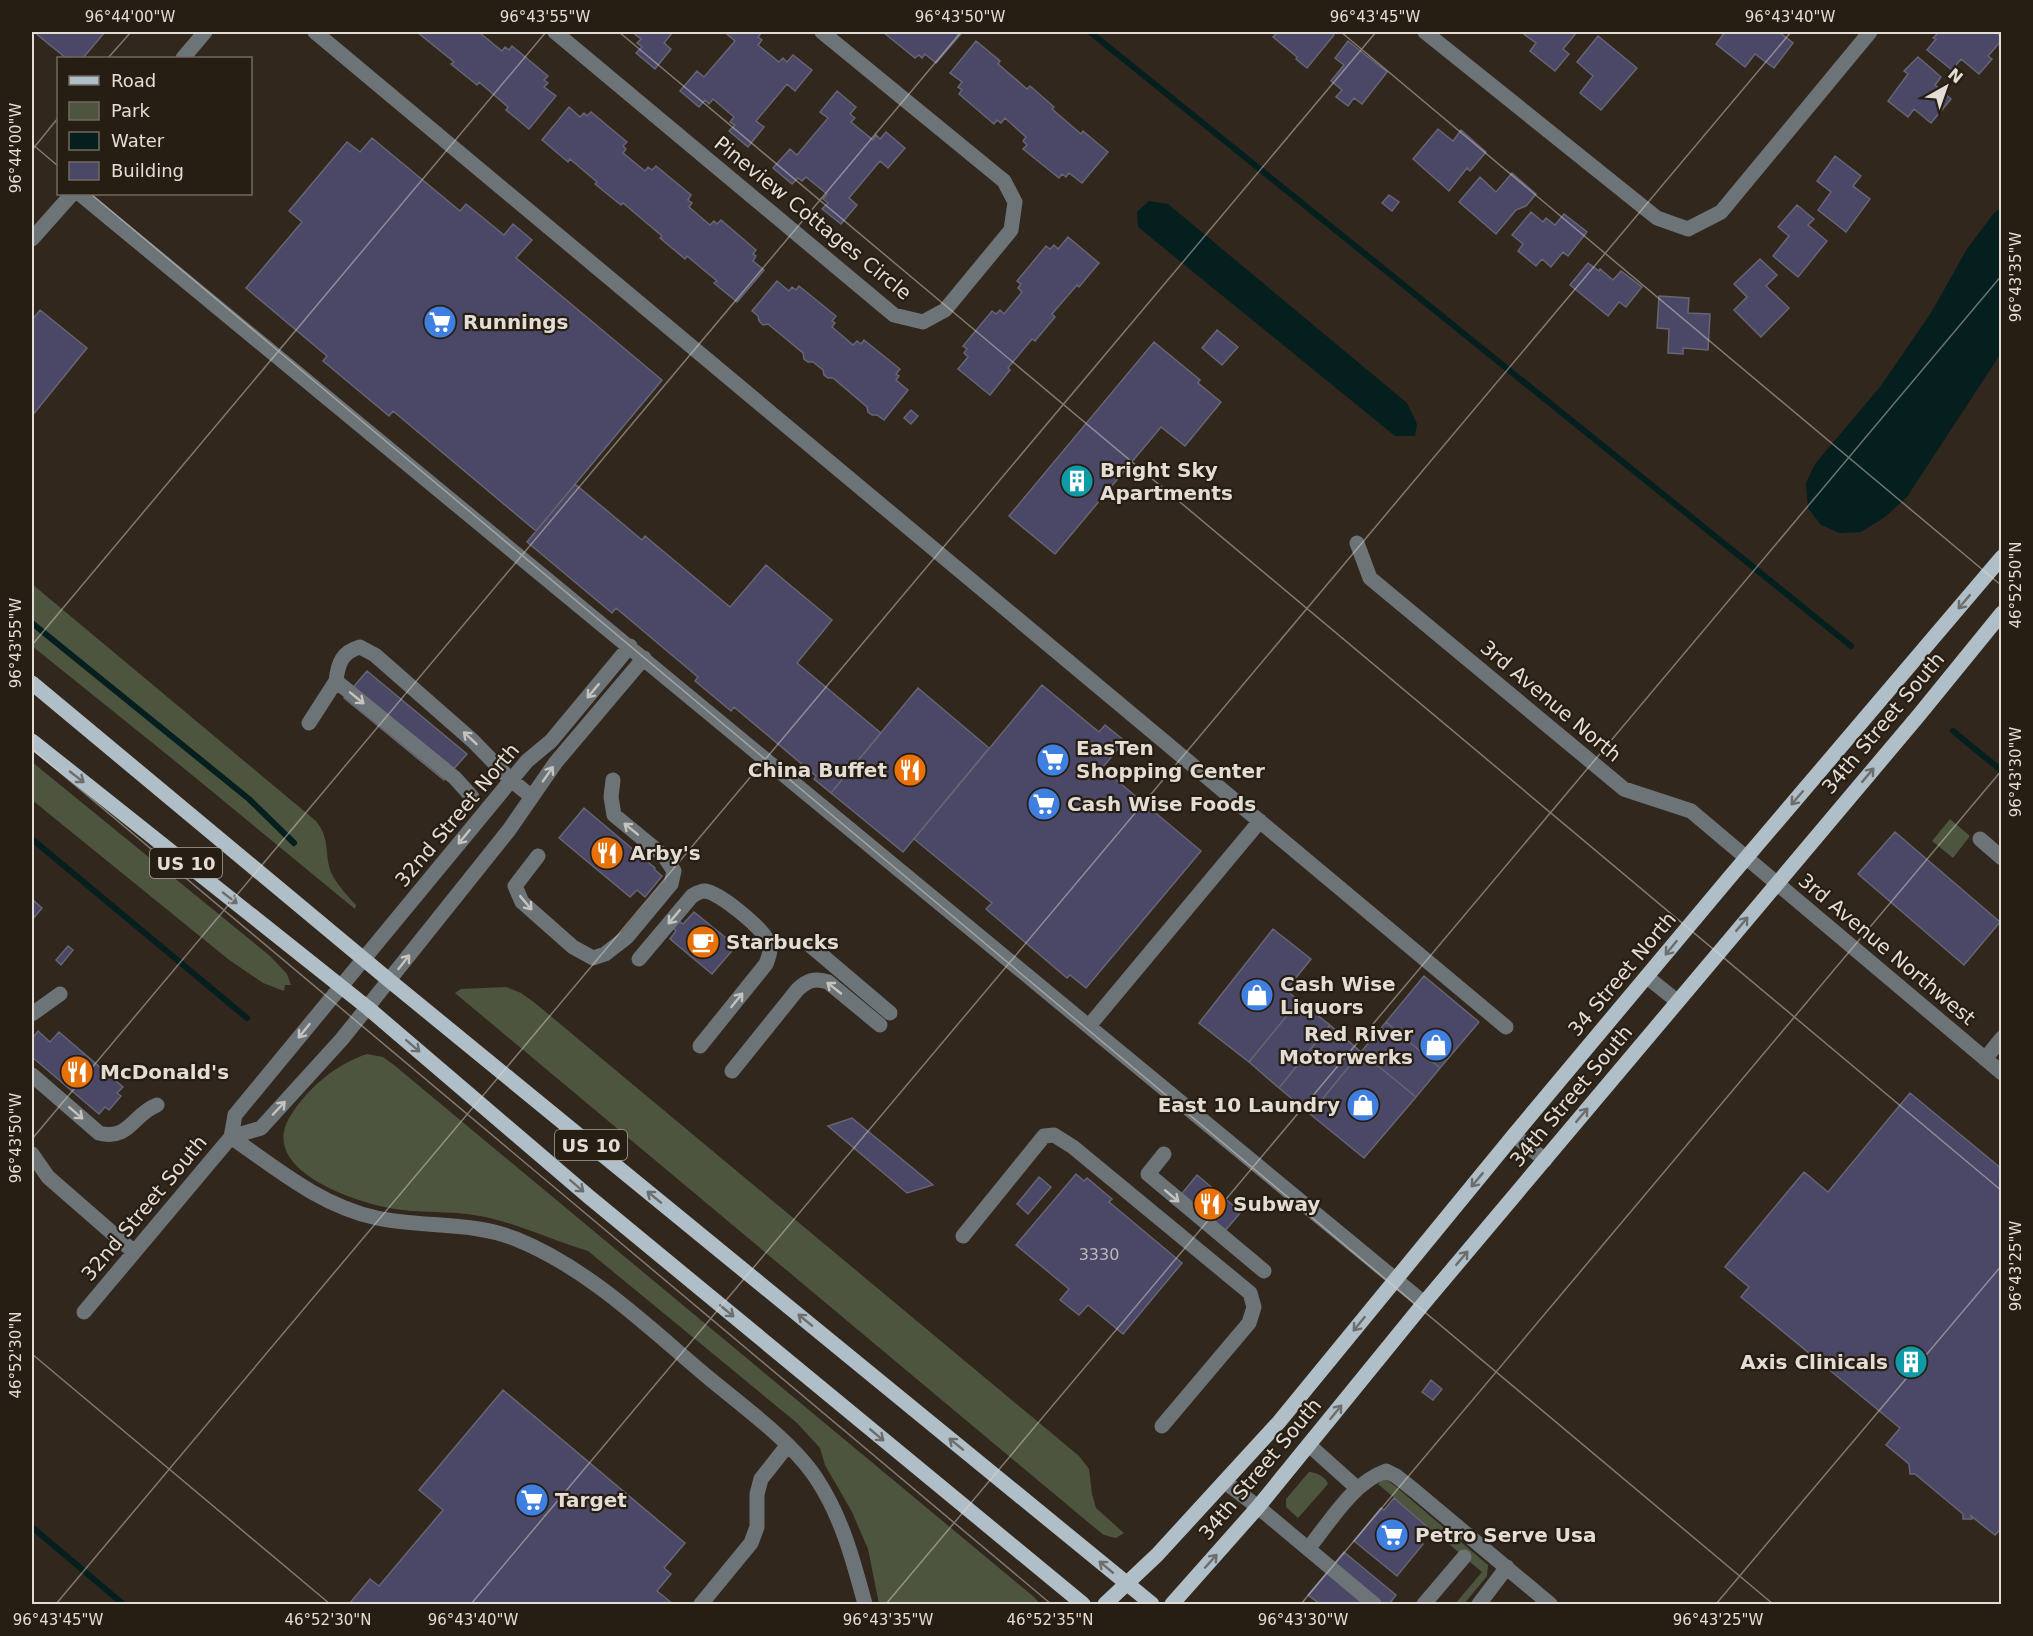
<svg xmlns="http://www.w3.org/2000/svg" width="2033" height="1636" font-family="'DejaVu Sans',sans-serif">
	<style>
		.green { fill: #4e553f }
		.water { fill: #051e1e }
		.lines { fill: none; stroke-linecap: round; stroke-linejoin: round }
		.stream { stroke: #051e1e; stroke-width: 6 }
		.building { fill: #4b4766; stroke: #666574; stroke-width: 1.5 }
		.minor { stroke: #6d7478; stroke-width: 15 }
		.major { stroke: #b0bec7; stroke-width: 15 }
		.oneway { stroke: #6c6e6d }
		.oneway2 { stroke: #c6c3be }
		.ticks { fill: none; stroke: #e3ddd6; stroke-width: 1.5; stroke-opacity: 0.45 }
		.labels { text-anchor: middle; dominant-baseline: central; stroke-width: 4.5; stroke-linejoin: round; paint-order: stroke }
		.number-label { font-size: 16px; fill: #bdb8ba }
		.shield { fill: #271e13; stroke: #aba49c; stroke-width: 1.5 }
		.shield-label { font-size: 18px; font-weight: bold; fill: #e3ddd6 }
		.street-label { font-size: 20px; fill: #e3ddd6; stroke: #271e13 }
		.poi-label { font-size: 20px; font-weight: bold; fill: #e3ddd6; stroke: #271e13; text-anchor: start }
		.neatline { fill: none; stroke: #e3ddd6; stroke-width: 2 }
		.ticks-label { font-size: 15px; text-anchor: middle; fill: #e3ddd6 }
	</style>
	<rect width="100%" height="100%" fill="#31271d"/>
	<!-- green -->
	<path class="green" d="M32,584l284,237c13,17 9,26 13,45 3,14 18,29 27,39l-1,4 -180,-148 -143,-115z
		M32,762l238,194 17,18 4,11h-6l-1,6 -21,-8 -35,-24 -196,-159z
		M1950,819l20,17 -17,22 -21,-17z
		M506,987l15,6 14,10 544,453 10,13 3,25 4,14 28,25 -8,5 -12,-3 -9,-7 -640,-535 6,-4z
		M367,1054l16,3 11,8 640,532 6,7h-161l-11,-55 -16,-37 -27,-47 -5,-17 -23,-25 -209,-172c-37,-11 -71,-28 -108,-35 -30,-6 -61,-2 -91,-8 -38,-7 -133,-40 -98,-93 17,-27 45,-51 76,-61z
		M1309,1472c7,0 17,5 19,12l-30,34 -12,-11v-8z
		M1381,1480h6l8,6 93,79 -1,11 -23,28h-9l27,-32 -104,-88z"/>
	<!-- water -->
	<path class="water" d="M1149,201l19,3 239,199 10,21 -2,12h-20l-257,-209 -1,-15z
		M2001,208v145l-94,144 -22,20 -24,15 -21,1 -19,-8 -13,-17 -2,-25 9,-19 65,-77 51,-74 36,-64 27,-36z"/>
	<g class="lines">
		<!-- stream -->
		<path class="stream" d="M1090,32l761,614
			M32,623l217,176 45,44
			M1953,731l49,40
			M32,839l215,179
			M32,1527l91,77"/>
	</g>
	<!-- building -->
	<path class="building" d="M34,32h71l-22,26h-17z
		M417,32h65l-2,1 22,18 3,-4 4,3 3,-4 36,30 -4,4 4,3 -4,4 12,9 -27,33 -23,-19 2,-3 -29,-25 -2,3 -26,-21 3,-2z
		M632,32h41l-9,11 7,6 -16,20 -19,-16 6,-6 -5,-4 4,-4z
		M730,32h32l-4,5 4,3 -4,5 21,17 4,-4 4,4 6,-7 19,15 -17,21 -8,-7 -31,37 8,6 -16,20 -19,-16 6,-6 -5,-3 4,-5 -21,-18 -4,5 -4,-4 -6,7 -19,-16 17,-20 7,6 31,-36 -8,-7z
		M883,32h75l3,2 -25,29 -11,-9 -3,4 -3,-3 -4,3z
		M1278,32h52l4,3 -27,33 -11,-9 1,-2 -24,-20z
		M1521,32h56l-14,17 6,5 -14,17 -25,-20 6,-8z
		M1725,32h54l14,11 -19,25 -19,-14 -10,13 -29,-23z
		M1939,32h56l7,5v3l-14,16 4,3 -13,15 -18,-15 -9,11 -25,-20 9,-11 -3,-1z
		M1598,36l39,32 -36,42 -21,-17 13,-17 -16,-14z
		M976,41l24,20 -2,3 29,25 3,-3 24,21 -2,2 29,25 2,-3 25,21 -26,31 -13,-10 -3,4 -4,-3 -3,4 -36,-29 4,-4 -4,-4 3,-4 -21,-19 -4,5 -4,-3 -3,4 -35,-30 3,-4 -4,-3 4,-5 -12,-9z
		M1348,41l39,31 -25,32 -8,-6 -6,8 -12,-9 6,-7 -11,-9 13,-16 -9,-7z
		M1918,57l23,20 -6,8 16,14 -20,24 -17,-14 -6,8 -20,-16 20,-27 -4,-3z
		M837,91l19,16 -6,7 5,4 -4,4 22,18 3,-5 4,4 6,-7 19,16 -17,20 -8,-7 -31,37 8,7 -16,19 -19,-15 6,-6 -5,-4 4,-5 -21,-17 -4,4 -4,-3 -6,6 -19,-16 17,-19 7,6 31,-37 -8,-6z
		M569,107l11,10 4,-4 3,3 4,-4 36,30 -4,4 3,3 -3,4 22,18 3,-4 4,3 4,-4 35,29 -3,5 4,3 -3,4 21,18 4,-4 3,3 4,-4 35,30 -3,4 3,2 -3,5 11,9 -27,32 -23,-19 3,-2 -30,-25 -2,3 -25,-21 2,-2 -39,-33 -2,2 -26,-21 2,-2 -27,-23 -2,3 -26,-22z
		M1438,129l15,12 8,-11 25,22 -16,19 -3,-3 -18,23 -36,-32z
		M372,138l88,73 6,-7 38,31 9,-11 19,16 -16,18 146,122 -126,151 -143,-120 -4,5 -66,-55 4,-5 -81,-68 56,-66 -13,-11 58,-69 13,10z
		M1835,156l26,20 -8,10 17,13 -24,33 -28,-22 13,-18 -14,-11z
		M1512,173l24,21 -10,12 -10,4 -20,24 -37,-32 21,-25 16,15z
		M1389,195l10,7 -7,9 -10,-8z
		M1797,205l17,14 -6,6 19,16 -29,36 -25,-21 16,-20 -11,-9z
		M1531,212l12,10 3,-4 9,7 9,-11 23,18 -19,24 -5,-4 -12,15 -9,-8 -6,7 -18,-15 5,-7 -11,-9z
		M1068,237l31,26 -20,24 -2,-2 -25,29 3,3 -20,24 -3,-2 -24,29 2,2 -20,25 -32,-26 10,-12 -4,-4 3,-4 -4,-3 29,-35 4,3 4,-4 4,4 18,-22 -4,-4 3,-4 -4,-3 29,-35 4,3 4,-4 4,4z
		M1760,259l17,16 -11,11 23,22 -28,29 -27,-27 13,-13 -13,-13z
		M1588,263l11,8 1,-2 13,11 8,-9 21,16 -16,20 -7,-5 -11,14 -38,-31z
		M777,281l12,10 3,-4 4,3 3,-4 37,30 -4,5 3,2 -3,4 21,18 4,-4 4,3 3,-4 36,29 -4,5 3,2 -3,4 12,10 -24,30 -7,-5h-5l-4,-3 -1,-5 -34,-29h-5l-4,-3 -1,-5 -10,-8h-5l-4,-3 -1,-6 -35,-29 -5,1 -4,-4 -1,-5 -6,-5z
		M1659,296l30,2 -1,15 22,1 -2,36 -25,-2v6l-15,-1 1,-24 -12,-1z
		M40,310l47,38 -55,68v-96z
		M1217,330l21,17 -16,18 -20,-17z
		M1154,342l46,38 -2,3 23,19 -36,44 -24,-19 -106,127 -46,-38z
		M911,410l7,6 -7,8 -7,-6z
		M575,484l67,56 3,-4 85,71 36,-42 66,55 -35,43 84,70 -50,60 -17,-14 2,-3 -82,-69 -3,4 -36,-30 3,-4 -82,-69 -4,5 -85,-71z
		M367,671l100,83 -23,26 -100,-82z
		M1042,685l57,47 6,-7 20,16 -23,27 99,83 -115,137 -16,-13 -3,3 -81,-69 6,-6 -78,-64z
		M918,688l71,60 -86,104 -72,-59z
		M584,808l71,60 -1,1 8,7 -17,21 -8,-7 -7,7 -71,-59z
		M1895,832l105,90 -36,43 -106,-91z
		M32,899l10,9 -10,12z
		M694,912l42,34 -24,28 -42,-35 6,-8 -3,-3 6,-7 4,3z
		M1273,929l38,30 -25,31 13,11 -50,61 -50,-39z
		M68,946l5,4 -12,15 -5,-5z
		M1424,976l55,46 -39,46 -54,-46z
		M1299,1001l31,24 -51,63 -30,-26z
		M1386,1022l54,46 -24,29 -55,-45z
		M1330,1025l31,27 -51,62 -31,-26z
		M38,1031l12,11 9,-10 64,55 -6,6 4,3 -12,14 -4,-3 -6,7 -67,-57v-18z
		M1361,1052l55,45 -52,61 -54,-44z
		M1910,1093l92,76v359l-7,7 -24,-19 1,3h-9v-5l-48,-40h-5l-1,-10 -23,-19 14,-17 -159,-131 8,-10 -24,-20 79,-95 24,20z
		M852,1118l81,67 -26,8 -79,-67z
		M1076,1174l8,7 3,-3 25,21 -3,3 73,61 -59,71 -35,-29 -9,10 -9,-7 -10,-8 9,-11 -53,-44z
		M1197,1175l44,37 -17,20 -44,-36z
		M1039,1177l12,10 -23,27 -11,-10z
		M1431,1380l11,9 -9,11 -11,-8z
		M503,1390l182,153 -21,25 7,6 -14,17 16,13h-324l21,-25 9,7 64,-76 -24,-20z
		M1394,1498l36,31 -10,12 3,3 -26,32 -43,-35 27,-33 3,2z
		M1344,1552l52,43 -7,9h-69l-12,-9z"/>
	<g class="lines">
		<!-- minor -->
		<path class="minor" d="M315,32l1191,995
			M555,32l339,283 29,7 22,-12 66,-80 4,-28 -11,-21 -182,-149
			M1425,32l232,186 31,11 33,-17 149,-180
			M183,58l22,-26
			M80,194l1344,1109
			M32,239l40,-45
			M1357,543l13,35 254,211 67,22 311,262
			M309,723l27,-42
			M472,797l-17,-19 -119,-97c2,-18 6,-29 24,-34l15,8 98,86 38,39 21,17
			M1980,839l22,19
			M538,856l-23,30 7,16 51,45 20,11 12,-4 22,-17 44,-53 3,-13 -10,-15 -50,-41 -3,-18 2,-17
			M811,946l79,67
			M639,959l53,-63c5,-3 8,-5 13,-5 15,2 56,36 63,50 4,8 1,15 -2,23l-66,82
			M1647,977l30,24
			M32,1014l28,-20
			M1089,1026l171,-205
			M1985,1059l17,-21
			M732,1071l66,-82c10,-9 17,-11 30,-7l52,43
			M32,1075l67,58c30,8 34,-19 58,-28
			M1514,1135l31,25
			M231,1137c46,32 90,69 146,81 46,10 95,3 139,21 74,30 133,89 194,140 33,27 83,64 106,99 26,39 37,82 49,126
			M231,1137l30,-9 81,-89 167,-209 47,-68 88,-104
			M32,1154l16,23 86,75
			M1164,1154l-16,20 116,97
			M963,1236l81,-100 10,-1 19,12 177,146 4,14 -5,16 -87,103
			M84,1312l147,-175 4,-22 292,-354 24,-20 79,-95
			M1309,1445l48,43
			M1225,1482l33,25 116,97
			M1308,1549c22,-27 44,-66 78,-78l10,5 19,15 135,113
			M701,1604l50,-61 6,-16v-33l4,-15 26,-33
			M1424,1604l40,-47
			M1479,1604l28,-37"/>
		<!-- major -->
		<path class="major" d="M32,683l358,298 762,623
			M32,741l336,267 220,188 495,408
			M1105,1604l52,-49 122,-133 235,-287 215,-257 273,-321
			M1172,1604l86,-97 166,-204 495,-588 83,-102"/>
	</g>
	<!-- one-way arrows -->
	<defs><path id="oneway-shaft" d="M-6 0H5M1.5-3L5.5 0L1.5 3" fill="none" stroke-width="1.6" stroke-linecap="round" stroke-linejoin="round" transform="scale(1.5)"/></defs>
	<g class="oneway">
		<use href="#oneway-shaft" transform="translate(1964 602) rotate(130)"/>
		<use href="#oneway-shaft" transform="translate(1868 775) rotate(-50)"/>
		<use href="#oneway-shaft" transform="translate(77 777) rotate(38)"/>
		<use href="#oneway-shaft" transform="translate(1797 798) rotate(131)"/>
		<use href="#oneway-shaft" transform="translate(230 898) rotate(38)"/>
		<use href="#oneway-shaft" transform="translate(1742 924) rotate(-50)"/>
		<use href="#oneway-shaft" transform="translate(1671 948) rotate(129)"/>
		<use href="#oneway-shaft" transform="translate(413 1046) rotate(41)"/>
		<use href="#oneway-shaft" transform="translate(1582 1115) rotate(-50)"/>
		<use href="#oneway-shaft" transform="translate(1477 1180) rotate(130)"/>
		<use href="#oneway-shaft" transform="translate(577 1186) rotate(41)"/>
		<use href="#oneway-shaft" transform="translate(654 1197) rotate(-141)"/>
		<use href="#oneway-shaft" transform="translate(1462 1258) rotate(-50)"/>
		<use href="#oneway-shaft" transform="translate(727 1311) rotate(40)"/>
		<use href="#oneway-shaft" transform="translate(805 1320) rotate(-141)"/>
		<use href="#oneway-shaft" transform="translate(1359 1324) rotate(129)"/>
		<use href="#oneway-shaft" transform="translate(1336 1412) rotate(-51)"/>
		<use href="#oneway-shaft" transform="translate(877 1435) rotate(40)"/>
		<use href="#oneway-shaft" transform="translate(956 1444) rotate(-141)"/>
		<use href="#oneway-shaft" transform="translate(1211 1561) rotate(-48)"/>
		<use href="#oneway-shaft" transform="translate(1106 1567) rotate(-140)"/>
	</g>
	<g class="oneway2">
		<use href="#oneway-shaft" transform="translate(593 691) rotate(130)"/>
		<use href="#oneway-shaft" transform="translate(357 698) rotate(39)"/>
		<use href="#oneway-shaft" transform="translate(470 738) rotate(-137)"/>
		<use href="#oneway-shaft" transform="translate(548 774) rotate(-55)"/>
		<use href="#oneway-shaft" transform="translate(631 829) rotate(-141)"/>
		<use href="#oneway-shaft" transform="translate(464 837) rotate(129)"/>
		<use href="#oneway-shaft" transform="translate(526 903) rotate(50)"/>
		<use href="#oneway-shaft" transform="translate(674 917) rotate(130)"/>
		<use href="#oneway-shaft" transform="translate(404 962) rotate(-52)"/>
		<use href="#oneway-shaft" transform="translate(834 988) rotate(-142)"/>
		<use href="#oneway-shaft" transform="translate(737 1000) rotate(-51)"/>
		<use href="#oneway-shaft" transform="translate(304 1031) rotate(129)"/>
		<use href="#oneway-shaft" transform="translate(279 1108) rotate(-47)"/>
		<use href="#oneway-shaft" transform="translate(76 1113) rotate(41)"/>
		<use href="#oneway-shaft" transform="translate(1172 1196) rotate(40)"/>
	</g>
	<!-- ticks -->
	<path class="ticks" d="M619,32l1383,1159M1341,32l661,554M108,58l23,-26M32,144l26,22M32,150l26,-32M91,194l1682,1410M32,645l514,-613M32,749l1019,855M32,1139l929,-1107M32,1354l298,250M56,1604l1320,-1572M471,1604l1320,-1572M886,1604l1116,-1329M1301,1604l701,-834M1716,1604l286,-339"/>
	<!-- icons -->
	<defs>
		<symbol id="supermarket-disc" viewBox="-11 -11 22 22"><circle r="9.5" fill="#3f7fe0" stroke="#271e13"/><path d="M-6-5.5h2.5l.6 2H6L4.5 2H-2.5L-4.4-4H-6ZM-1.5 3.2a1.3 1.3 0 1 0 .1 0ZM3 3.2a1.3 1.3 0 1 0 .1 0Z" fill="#fff"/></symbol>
		<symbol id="building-disc" viewBox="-11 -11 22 22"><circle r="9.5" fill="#0f9aa8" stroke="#271e13"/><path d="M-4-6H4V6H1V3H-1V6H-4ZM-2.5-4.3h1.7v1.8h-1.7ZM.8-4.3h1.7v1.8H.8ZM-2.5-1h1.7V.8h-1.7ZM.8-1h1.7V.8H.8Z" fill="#fff"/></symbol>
		<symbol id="restaurant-disc" viewBox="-11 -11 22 22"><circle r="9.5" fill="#e8710a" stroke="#271e13"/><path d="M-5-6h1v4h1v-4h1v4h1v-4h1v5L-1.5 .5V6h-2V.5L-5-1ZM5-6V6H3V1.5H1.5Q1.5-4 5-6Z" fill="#fff"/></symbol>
		<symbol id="cafe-disc" viewBox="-11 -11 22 22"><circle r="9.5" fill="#e8710a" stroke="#271e13"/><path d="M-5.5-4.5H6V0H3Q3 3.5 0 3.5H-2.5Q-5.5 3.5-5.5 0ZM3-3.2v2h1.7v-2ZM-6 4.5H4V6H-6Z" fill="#fff"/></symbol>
		<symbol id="shop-disc" viewBox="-11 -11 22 22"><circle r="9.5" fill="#3f7fe0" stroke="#271e13"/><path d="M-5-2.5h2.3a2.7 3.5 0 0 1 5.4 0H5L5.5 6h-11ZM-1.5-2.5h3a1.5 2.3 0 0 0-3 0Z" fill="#fff"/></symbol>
	</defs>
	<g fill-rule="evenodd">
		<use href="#supermarket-disc" x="421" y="303" width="38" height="38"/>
		<use href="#building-disc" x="1058" y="462" width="38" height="38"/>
		<use href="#supermarket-disc" x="1034" y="741" width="38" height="38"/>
		<use href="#restaurant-disc" x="891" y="751" width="38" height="38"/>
		<use href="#supermarket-disc" x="1025" y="785" width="38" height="38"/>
		<use href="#restaurant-disc" x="588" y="834" width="38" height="38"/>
		<use href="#cafe-disc" x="684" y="923" width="38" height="38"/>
		<use href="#shop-disc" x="1238" y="976" width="38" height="38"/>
		<use href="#shop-disc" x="1417" y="1026" width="38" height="38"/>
		<use href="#restaurant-disc" x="58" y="1053" width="38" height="38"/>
		<use href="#shop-disc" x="1344" y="1086" width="38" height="38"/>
		<use href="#restaurant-disc" x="1191" y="1185" width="38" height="38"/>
		<use href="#building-disc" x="1892" y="1343" width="38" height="38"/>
		<use href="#supermarket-disc" x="513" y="1481" width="38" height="38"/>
		<use href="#supermarket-disc" x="1373" y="1516" width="38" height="38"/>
	</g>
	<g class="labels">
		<!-- number labels -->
		<g class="number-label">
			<text x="1099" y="1254">3330</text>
		</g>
		<!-- shield labels -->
		<g class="shield">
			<rect x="150" y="848" width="72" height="30" rx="4.5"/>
			<rect x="555" y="1130" width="72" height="30" rx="4.5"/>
		</g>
		<g class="shield-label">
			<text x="186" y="863">US 10</text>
			<text x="591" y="1145">US 10</text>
		</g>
		<!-- street labels -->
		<g class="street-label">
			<text transform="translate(813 218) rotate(39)">Pineview Cottages Circle</text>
			<text transform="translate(1551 701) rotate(40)">3rd Avenue North</text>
			<text transform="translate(1883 723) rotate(-50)">34th Street South</text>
			<text transform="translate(457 815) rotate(-50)">32nd Street North</text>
			<text transform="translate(1887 949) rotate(40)">3rd Avenue Northwest</text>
			<text transform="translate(1622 974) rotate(-50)">34 Street North</text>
			<text transform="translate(1571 1096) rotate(-50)">34th Street South</text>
			<text transform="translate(144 1208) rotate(-50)">32nd Street South</text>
			<text transform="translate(1260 1469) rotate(-50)">34th Street South</text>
		</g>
		<!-- poi labels -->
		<g class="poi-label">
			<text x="463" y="322">Runnings</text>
			<text x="1100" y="470">Bright Sky<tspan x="1100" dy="23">Apartments</tspan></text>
			<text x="1076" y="748">EasTen<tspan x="1076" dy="23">Shopping Center</tspan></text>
			<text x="887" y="770" text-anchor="end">China Buffet</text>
			<text x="1067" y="804">Cash Wise Foods</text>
			<text x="630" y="853">Arby's</text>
			<text x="726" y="942">Starbucks</text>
			<text x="1280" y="984">Cash Wise<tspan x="1280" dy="23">Liquors</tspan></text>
			<text x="1413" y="1034" text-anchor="end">Red River<tspan x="1413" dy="23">Motorwerks</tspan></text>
			<text x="100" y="1072">McDonald's</text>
			<text x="1340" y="1105" text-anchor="end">East 10 Laundry</text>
			<text x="1233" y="1204">Subway</text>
			<text x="1888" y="1362" text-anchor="end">Axis Clinicals</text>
			<text x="555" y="1500">Target</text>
			<text x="1415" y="1535">Petro Serve Usa</text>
		</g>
	</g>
	<!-- border -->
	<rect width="2033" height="1636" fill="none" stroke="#271e13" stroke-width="66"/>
	<!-- legend -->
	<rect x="57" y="57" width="195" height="138" fill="#271e13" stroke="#726a61" stroke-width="1.5"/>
	<rect x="69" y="76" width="30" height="9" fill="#b0bec7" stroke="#726a61" stroke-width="1.5"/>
	<text x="111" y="87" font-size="18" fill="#e3ddd6">Road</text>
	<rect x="69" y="102" width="30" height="18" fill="#4e553f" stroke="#726a61" stroke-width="1.5"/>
	<text x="111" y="117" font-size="18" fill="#e3ddd6">Park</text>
	<rect x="69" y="132" width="30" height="18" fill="#051e1e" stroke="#726a61" stroke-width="1.5"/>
	<text x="111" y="147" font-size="18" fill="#e3ddd6">Water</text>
	<rect x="69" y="162" width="30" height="18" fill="#4b4766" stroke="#726a61" stroke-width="1.5"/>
	<text x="111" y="177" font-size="18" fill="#e3ddd6">Building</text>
	<!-- north arrow -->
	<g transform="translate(1946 87) rotate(40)" stroke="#271e13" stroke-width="4.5" paint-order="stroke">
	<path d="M0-4.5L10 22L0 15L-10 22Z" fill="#e3ddd6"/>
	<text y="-9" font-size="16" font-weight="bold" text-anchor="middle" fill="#e3ddd6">N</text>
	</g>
	<rect x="33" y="33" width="1967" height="1570" class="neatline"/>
	<g class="ticks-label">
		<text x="130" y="22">96°44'00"W</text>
		<text x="545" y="22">96°43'55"W</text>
		<text x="960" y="22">96°43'50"W</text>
		<text x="1375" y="22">96°43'45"W</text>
		<text x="1790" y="22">96°43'40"W</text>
		<text transform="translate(16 148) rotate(-90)" y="5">96°44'00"W</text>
		<text transform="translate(2016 277) rotate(-90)" y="5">96°43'35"W</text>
		<text transform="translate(2016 585) rotate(-90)" y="5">46°52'50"N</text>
		<text transform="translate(16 643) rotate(-90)" y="5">96°43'55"W</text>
		<text transform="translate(2016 772) rotate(-90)" y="5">96°43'30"W</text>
		<text transform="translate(16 1138) rotate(-90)" y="5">96°43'50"W</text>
		<text transform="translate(2016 1266) rotate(-90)" y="5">96°43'25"W</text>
		<text transform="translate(16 1355) rotate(-90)" y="5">46°52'30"N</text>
		<text x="58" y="1625">96°43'45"W</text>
		<text x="328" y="1625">46°52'30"N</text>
		<text x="473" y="1625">96°43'40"W</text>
		<text x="888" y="1625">96°43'35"W</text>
		<text x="1050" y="1625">46°52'35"N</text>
		<text x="1303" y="1625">96°43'30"W</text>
		<text x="1718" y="1625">96°43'25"W</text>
	</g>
</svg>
